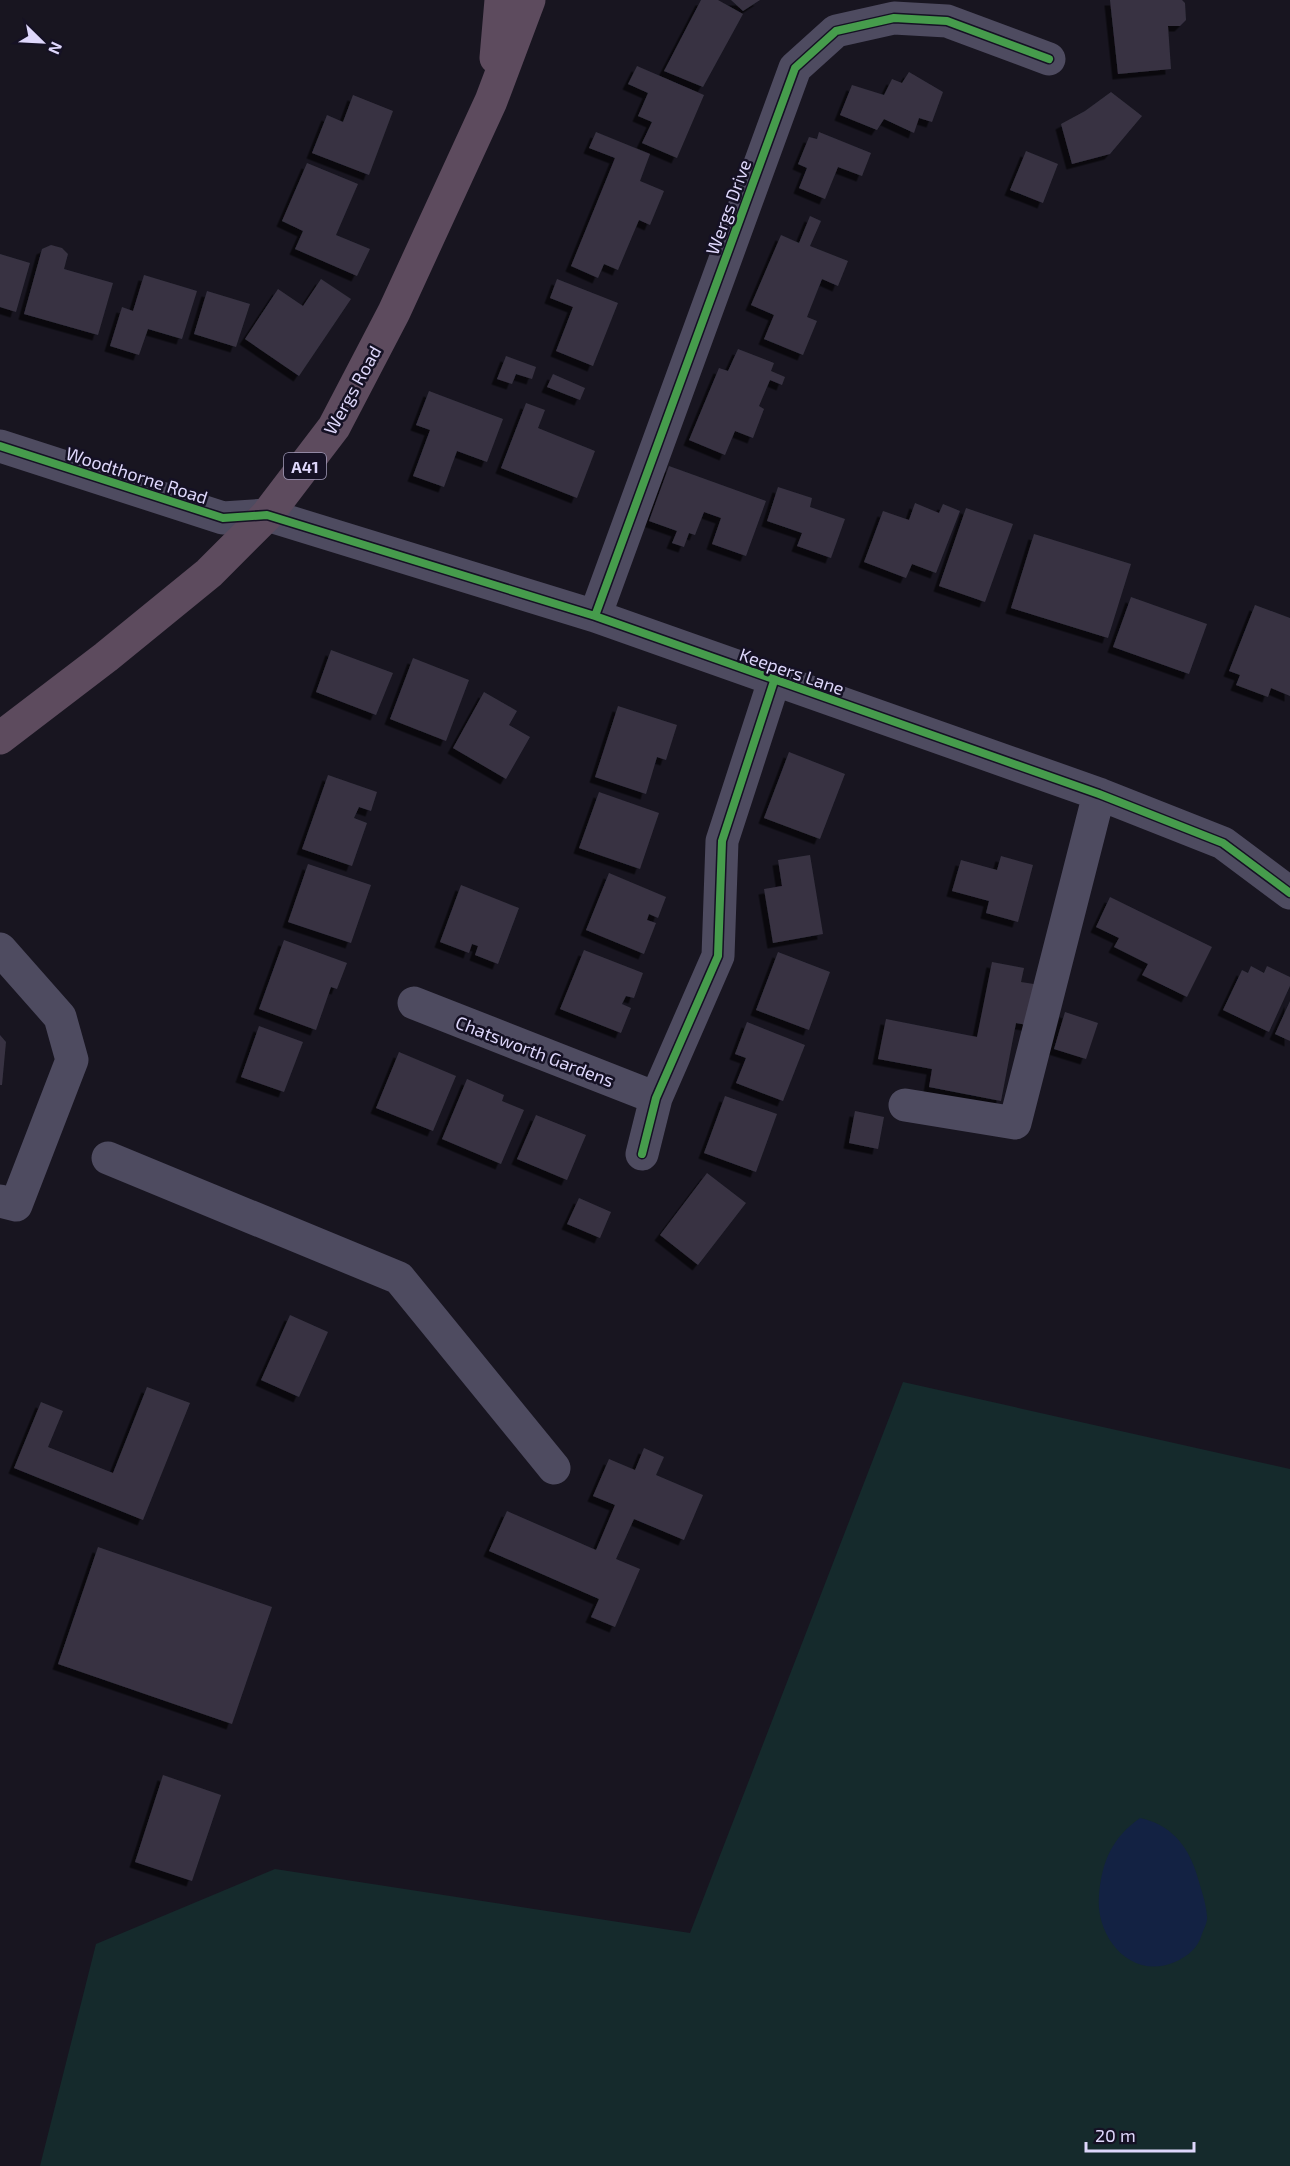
<svg xmlns="http://www.w3.org/2000/svg" width="1290" height="2166" font-family="'Exo 2',sans-serif">
	<style>
		.green { fill: #152a2c }
		.water { fill: #132243 }
		.building { fill: #373342; filter: url(#shadow) }
		.lines { fill: none; stroke-linecap: round; stroke-linejoin: round }
		.minor { stroke: #4e4b60; stroke-width: 33 }
		.highway { stroke: #5d4b5e; stroke-width: 33 }
		.cycleway-casing { stroke: #151124; stroke-width: 11 }
		.cycleway { stroke: #469c4c; stroke-width: 8 }
		.labels { text-anchor: middle; dominant-baseline: central; stroke-width: 5; stroke-linejoin: round; paint-order: stroke }
		.shield { fill: #151124; stroke: #a29cba; stroke-width: 1.5 }
		.shield-label { font-size: 16px; font-weight: bold; fill: #ded7fb }
		.street-label { font-size: 18px; fill: #ded7fb; stroke: #151124 }
	</style>
	<defs>
		<filter id="shadow"><feDropShadow dx="-5.5" dy="5.5" stdDeviation="0" flood-color="#0009"/></filter>
	</defs>
	<rect width="100%" height="100%" fill="#181520"/>
	<!-- green -->
	<path class="green" d="M903,1382l387,87v697h-1250l56,-222 179,-75 415,64z"/>
	<!-- water -->
	<path class="water" d="M1140,1818c29,6 47,26 56,54 4,14 10,30 11,44 1,6 -3,12 -5,18 -4,14 -14,22 -27,28 -44,19 -80,-25 -76,-67 3,-34 13,-57 41,-77z"/>
	<!-- building -->
	<path class="building" d="M701,0h17l25,14 -40,73 -39,-16z
		M731,0h29l-17,11z
		M1110,0h72l3,3 1,17 -6,6h-12l3,43 -53,5z
		M637,66l67,29 -27,63 -35,-15 10,-21 -14,-6 10,-23 -20,-9z
		M909,72l34,20 -11,30 -13,-4 -5,15 -30,-14 -7,11 -37,-15 12,-30 32,10 8,-16 10,4z
		M1111,92l31,24 -32,38 -38,10 -11,-40 24,-13z
		M353,95l40,16 -24,64 -57,-22 15,-38 16,7z
		M596,132l54,22 -10,27 24,10 -14,34 -11,-5 -21,50 -14,-6 -6,14 -27,-12 44,-108 -26,-10z
		M819,132l52,21 -9,23 -24,-9 -13,32 -26,-11 8,-20 -9,-4 11,-27 8,2z
		M1026,151l32,13 -15,39 -33,-13z
		M307,163l51,21 -22,51 34,14 -13,27 -62,-27 8,-18 -21,-10z
		M810,216l11,5 -11,25 38,15 -10,25 -16,-7 -15,38 10,4 -14,34 -39,-16 10,-24 -23,-10 30,-70 18,8z
		M51,245l11,3 6,6 -4,15 49,14 -15,52 -74,-21 18,-65z
		M0,254l30,9 -14,49 -16,-5z
		M144,275l53,16 -15,48 -34,-10 -9,26 -29,-9 12,-39 11,4z
		M321,279l30,20 -52,77 -54,-37 33,-50 25,17z
		M557,279l61,24 -25,63 -37,-15 17,-44 -23,-9z
		M207,291l43,13 -14,43 -42,-13z
		M738,349l36,14 -3,8 14,6 -3,8 -12,-5 -11,26 5,3 -11,29 -18,-7 -10,24 -36,-15 30,-72 9,3z
		M506,356l30,11 -4,12 -16,-5 -4,10 -15,-5z
		M553,374l32,14 -5,12 -33,-13z
		M429,391l74,28 -16,43 -30,-11 -13,36 -31,-11 17,-46 -14,-5z
		M526,403l19,7 -7,18 57,23 -18,47 -76,-30z
		M669,466l97,35 -20,55 -34,-12 9,-26 -17,-6 -9,23 -6,-2 -5,14 -12,-4 5,-12 -28,-10z
		M778,487l34,11 -2,9 35,12 -14,39 -34,-12 5,-13 -35,-12z
		M915,503l24,10 4,-9 17,7 -24,62 -24,-9 -6,14 -42,-16 19,-51 26,9z
		M966,508l47,16 -28,78 -46,-16z
		M1034,534l97,30 -23,74 -97,-30z
		M1131,597l76,27 -18,50 -76,-27z
		M1255,605l35,13v78l-19,-8 -3,9 -32,-12 4,-10 -11,-4z
		M331,650l62,23 -17,42 -60,-23z
		M413,658l56,22 -23,61 -56,-22z
		M484,692l33,19 -8,14 21,12 -24,42 -53,-31z
		M618,706l59,19 -11,35 -9,-3 -11,37 -51,-17z
		M789,752l56,22 -25,65 -56,-21z
		M328,775l49,17 -6,19 -12,-4 -5,11 13,5 -15,43 -50,-17z
		M599,792l60,21 -19,56 -61,-21z
		M810,855l13,79 -50,9 -9,-54 18,-3 -4,-26z
		M1001,856l32,9 -15,57 -32,-9 3,-12 -37,-10 9,-31 36,10z
		M308,864l63,21 -20,58 -63,-21z
		M609,873l57,24 -8,21 -9,-4 -2,6 9,3 -12,31 -58,-24z
		M461,885l58,23 -21,56 -23,-9 3,-9 -6,-2 -3,9 -29,-11z
		M1110,897l102,50 -25,50 -45,-22 6,-11 -34,-17 5,-9 -23,-11z
		M284,940l63,23 -10,26 -6,-2 -15,43 -57,-21z
		M584,950l59,23 -9,25 -8,-2 -4,8 9,4 -10,25 -61,-24z
		M778,952l52,20 -21,58 -53,-20z
		M992,962l32,6 -3,14 19,3 -8,41 -16,-3 -15,78 -72,-14 3,-18 -54,-10 8,-40 91,18z
		M1251,966l13,7 3,-7 23,11v9l-21,46 -46,-22 19,-40 6,3z
		M1290,1001v40l-15,-7z
		M1065,1012l33,11 -12,36 -32,-10z
		M747,1022l58,23 -22,56 -47,-18 10,-25 -11,-4z
		M259,1026l44,16 -19,50 -43,-15z
		M0,1035l6,7 -4,43h-2z
		M399,1052l57,24 -23,55 -57,-23z
		M467,1079l37,16 -2,6 22,9 -23,54 -59,-25z
		M725,1096l52,18 -21,58 -52,-19z
		M855,1111l29,6 -6,32 -29,-6z
		M536,1115l50,20 -19,45 -50,-21z
		M707,1173l39,30 -48,62 -38,-30z
		M579,1198l32,14 -11,26 -33,-14z
		M290,1315l38,17 -29,65 -38,-17z
		M147,1387l43,16 -47,117 -129,-52 27,-66 22,9 -15,36 65,26z
		M644,1448l20,9 -8,18 47,20 -19,45 -50,-21 -18,40 24,10 -25,58 -24,-10 8,-18 -110,-48 18,-40 89,39 19,-45 -22,-9 16,-37 26,11z
		M98,1547l174,60 -40,117 -174,-60z
		M163,1775l58,20 -29,86 -57,-19z"/>
	<g class="lines">
		<!-- minor -->
		<path class="minor" d="M0,446l223,72 44,-3 328,101 504,178 124,49 67,50
			M595,616l200,-548 41,-37 58,-13 53,3 102,38
			M0,949l60,68 12,43 -56,145 -16,-4
			M414,1003l242,95
			M905,1105l110,18 84,-329
			M642,1154l14,-56 62,-142 4,-115 52,-160
			M108,1158l291,120 155,190"/>
		<!-- highway -->
		<path class="highway" d="M496,58l5,-58
			M0,738l106,-81 103,-84 58,-58 67,-88 60,-115 97,-211 38,-101"/>
		<defs>
			<path id="cycleway" d="M0,446l223,72 44,-3 328,101 504,178 124,49 67,50
				M595,616l200,-548 41,-37 58,-13 53,3 102,38
				M642,1154l14,-56 62,-142 4,-115 52,-160"/>
		</defs>
		<!-- cycleway casing -->
		<use href="#cycleway" class="cycleway-casing"/>
		<!-- cycleway -->
		<use href="#cycleway" class="cycleway"/>
	</g>
	<g class="labels">
		<!-- shield labels -->
		<rect class="shield" x="284" y="453" width="42" height="26" rx="4.5"/>
		<g class="shield-label">
			<text x="305" y="466">A41</text>
		</g>
		<!-- street labels -->
		<g class="street-label">
			<text transform="translate(728 207) rotate(-70)">Wergs Drive</text>
			<text transform="translate(352 390) rotate(-61)">Wergs Road</text>
			<text transform="translate(137 475) rotate(18)">Woodthorne Road</text>
			<text transform="translate(792 671) rotate(19)">Keepers Lane</text>
			<text transform="translate(535 1051) rotate(21)">Chatsworth Gardens</text>
		</g>
	</g>
	<!-- north arrow -->
	<g transform="translate(42 42) rotate(114)" stroke="#151124" stroke-width="4.5" paint-order="stroke">
	<path d="M0-4.5L10 22L0 15L-10 22Z" fill="#ded7fb"/>
	<text y="-9" font-size="16" font-weight="bold" text-anchor="middle" fill="#ded7fb">N</text>
	</g>
	<!-- scale -->
	<path d="M1086 2142v9h108v-9" fill="none" stroke="#ded7fb" stroke-width="3"/>
	<text x="1095" y="2142" font-size="18" fill="#ded7fb" stroke="#151124" stroke-width="4.5" paint-order="stroke">20 m</text>
</svg>
